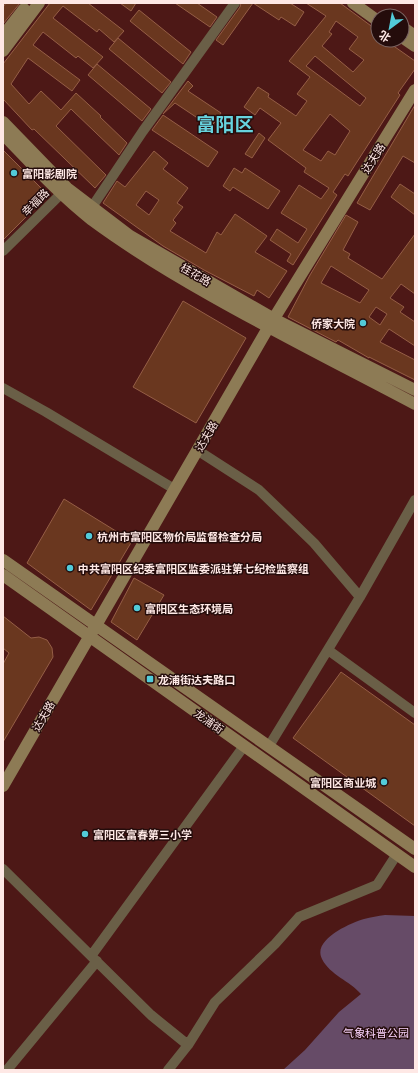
<svg xmlns="http://www.w3.org/2000/svg" width="418" height="1073" font-family="'Open Sans','Noto Sans SC',sans-serif">
	<style>
		.green { fill: #664b67 }
		.building { fill: #6a371f; stroke: #955e46; fill-rule: evenodd }
		.lines { fill: none; stroke-linecap: round; stroke-linejoin: round }
		.street { stroke: #6a5f47; stroke-width: 10 }
		.secondary { stroke: #8d7b55; stroke-width: 12 }
		.poi-dot { fill: #52cbd8; stroke: #240c0b; stroke-width: 1.5 }
		.labels { text-anchor: middle; dominant-baseline: central; stroke-width: 3; stroke-linejoin: round; paint-order: stroke }
		.street-label { font-size: 11px; fill: #fee8e5; stroke: #240c0b }
		.poi-label { font-size: 11px; font-weight: bold; fill: #fee8e5; stroke: #240c0b; text-anchor: start }
		.park-label { font-size: 11px; fill: #f7d0f9; stroke: #240c0b }
		.town-label { font-size: 19px; font-weight: bold; fill: #67d3de; stroke: #240c0b }
	</style>
	<rect width="100%" height="100%" fill="#4d1816"/>
	<!-- green -->
	<path class="green" d="M385,915l30,1v154h-132l22,-20 34,-38 22,-18c-11,-13 -31,-19 -39,-35 -10,-19 28,-36 42,-40 7,-2 14,-3 21,-4z"/>
	<!-- building -->
	<path class="building" d="M6,3h14l-17,21v-17z
		M50,3h38l36,28 -10,11 -15,-13 -2,3 -34,-26 -10,12 50,39 -10,11 -15,-12 -2,2 -33,-26 -10,13 47,35 -8,11 -44,-33 -17,26 18,20 12,-13 20,19 15,-17 25,23 -1,1 27,26 -8,12 -48,-46 -15,17 50,49 -11,13 -61,-59 -2,1 -29,-31v-35z
		M120,3h16l-5,8z
		M175,3h22l20,14 -7,10z
		M241,3h12l-30,42 -7,-5 24,-33z
		M253,3h37l14,9 -9,14 -14,-9 -2,3z
		M306,3h34l38,28v9h7l30,21v8l-17,24 2,2 -45,70 -7,11 -3,-2 -12,18 4,3 -44,70 -6,-4 4,-7 -21,-14 7,-11 21,14 9,-14 -26,-16 18,-28 22,14 8,-11 -25,-16 2,-4 -38,-28 13,-17 -21,-15 -5,7 -11,-8 14,-20 11,7 -1,3 28,19 11,-15 -10,-7 13,-17 -21,-16 37,-45zM336,21l22,16 -9,12 15,11 -11,12 -31,-26 10,-12 -3,-2zM315,56l51,42 -6,8 -54,-40zM330,114l20,17 -15,24 -7,-4 -7,10 -18,-11z
		M139,10l52,42 -8,12 -53,-43z
		M118,38l53,44 -9,11 -53,-44z
		M97,64l54,45 -9,12 -54,-46z
		M188,81l5,5 -5,5 33,22 -10,14 -36,-24 -12,11z
		M415,105v58l-12,-7 -33,54 -13,-7z
		M163,115l55,37 -10,15 -56,-37z
		M259,133l6,5 -13,20 -7,-4z
		M3,150l45,45 -45,45z
		M154,151l14,12 -5,6 25,19 -11,15 6,4 -10,13 3,3 -6,8 36,22 11,-21 4,3 14,-21 32,22 -12,16 32,19 -18,27 -12,-8 -3,6 -50,-26 -41,-24 -60,-43 14,-22 8,6zM146,191l13,9 -10,15 -13,-10z
		M234,168l8,5 3,-5 35,23 -12,18 -35,-22 -3,4 -7,-5z
		M400,184l15,10v21l-24,-18z
		M346,215l12,7 -15,28 7,4 -2,4 34,21 33,-45v60l-14,-10 -11,14 14,9 -4,5 15,10v24l-26,-17 -9,13 35,18v20l-46,-23v1l-31,-18 -2,2 -48,-25 22,-42zM331,266l38,24 -9,13 -39,-20zM376,307l11,7 -7,11 -11,-8z
		M183,301l63,37 -50,85 -63,-36z
		M64,499l68,42 -41,69 -64,-47z
		M134,578l30,17 -27,45 -26,-18z
		M3,616l28,22 8,-1 8,3 5,8 1,9 -50,85v-78l6,-11 -6,-5z
		M341,672l74,53v101l-122,-88z"/>
	<g class="lines">
		<!-- street -->
		<path class="street" d="M92,207l51,-76 92,-128
			M3,251l64,-63
			M3,388l43,24 125,75
			M197,450l62,40 55,53 46,54
			M328,650l87,63
			M269,746l91,-149 55,-97
			M3,869l148,146 37,30
			M91,956l153,-210
			M7,1070l90,-109
			M168,1070l20,-25 27,-43 60,-58 24,-27 78,-32 20,-31"/>
		<!-- secondary -->
		<path class="secondary" d="M353,3l25,18
			M402,27l13,9
			M3,36l21,-27
			M402,37l13,9
			M3,51l36,-48
			M3,122l64,66 63,48 144,83 141,71
			M3,134c29,30 56,60 89,86 38,28 79,53 120,76 67,38 135,72 203,108
			M3,560l412,289
			M3,575l412,292
			M3,786l265,-458 147,-238"/>
	</g>
	<!-- markers -->
	<g class="poi-dot">
		<circle cx="14" cy="173" r="4"/>
		<circle cx="363" cy="323" r="4"/>
		<circle cx="89" cy="536" r="4"/>
		<circle cx="70" cy="568" r="4"/>
		<circle cx="137" cy="608" r="4"/>
		<rect x="146" y="675" width="8" height="8" rx="2"/>
		<circle cx="384" cy="782" r="4"/>
		<circle cx="85" cy="834" r="4"/>
	</g>
	<g class="labels">
		<!-- street labels -->
		<g class="street-label">
			<text transform="translate(373 158) rotate(-58)">达夫路</text>
			<text transform="translate(35 202) rotate(-45)">幸福路</text>
			<text transform="translate(196 274) rotate(30)">桂花路</text>
			<text transform="translate(206 436) rotate(-60)">达夫路</text>
			<text transform="translate(43 716) rotate(-60)">达夫路</text>
			<text transform="translate(209 721) rotate(35)">龙浦街</text>
		</g>
		<!-- poi labels -->
		<g class="poi-label">
			<text x="22" y="173">富阳影剧院</text>
			<text x="355" y="323" text-anchor="end">侨家大院</text>
			<text x="97" y="536">杭州市富阳区物价局监督检查分局</text>
			<text x="78" y="568">中共富阳区纪委富阳区监委派驻第七纪检监察组</text>
			<text x="145" y="608">富阳区生态环境局</text>
			<text x="158" y="679">龙浦街达夫路口</text>
			<text x="376" y="782" text-anchor="end">富阳区商业城</text>
			<text x="93" y="834">富阳区富春第三小学</text>
		</g>
		<!-- park labels -->
		<g class="park-label">
			<text x="376" y="1032">气象科普公园</text>
		</g>
		<!-- town labels -->
		<g class="town-label">
			<text x="225" y="124">富阳区</text>
		</g>
	</g>
	<!-- border -->
	<rect width="418" height="1073" fill="none" stroke="#fee8e5" stroke-width="8"/>
	<!-- north arrow -->
	<g transform="translate(390 28) rotate(212)"><circle r="19" fill="#240c0b" stroke="#7b6462"/>
	<path d="M0-3L7 15L0 10L-7 15Z" fill="#52cbd8"/>
	<text y="-6" font-size="11" font-weight="bold" text-anchor="middle" fill="#fee8e5">北</text>
	</g>
</svg>
